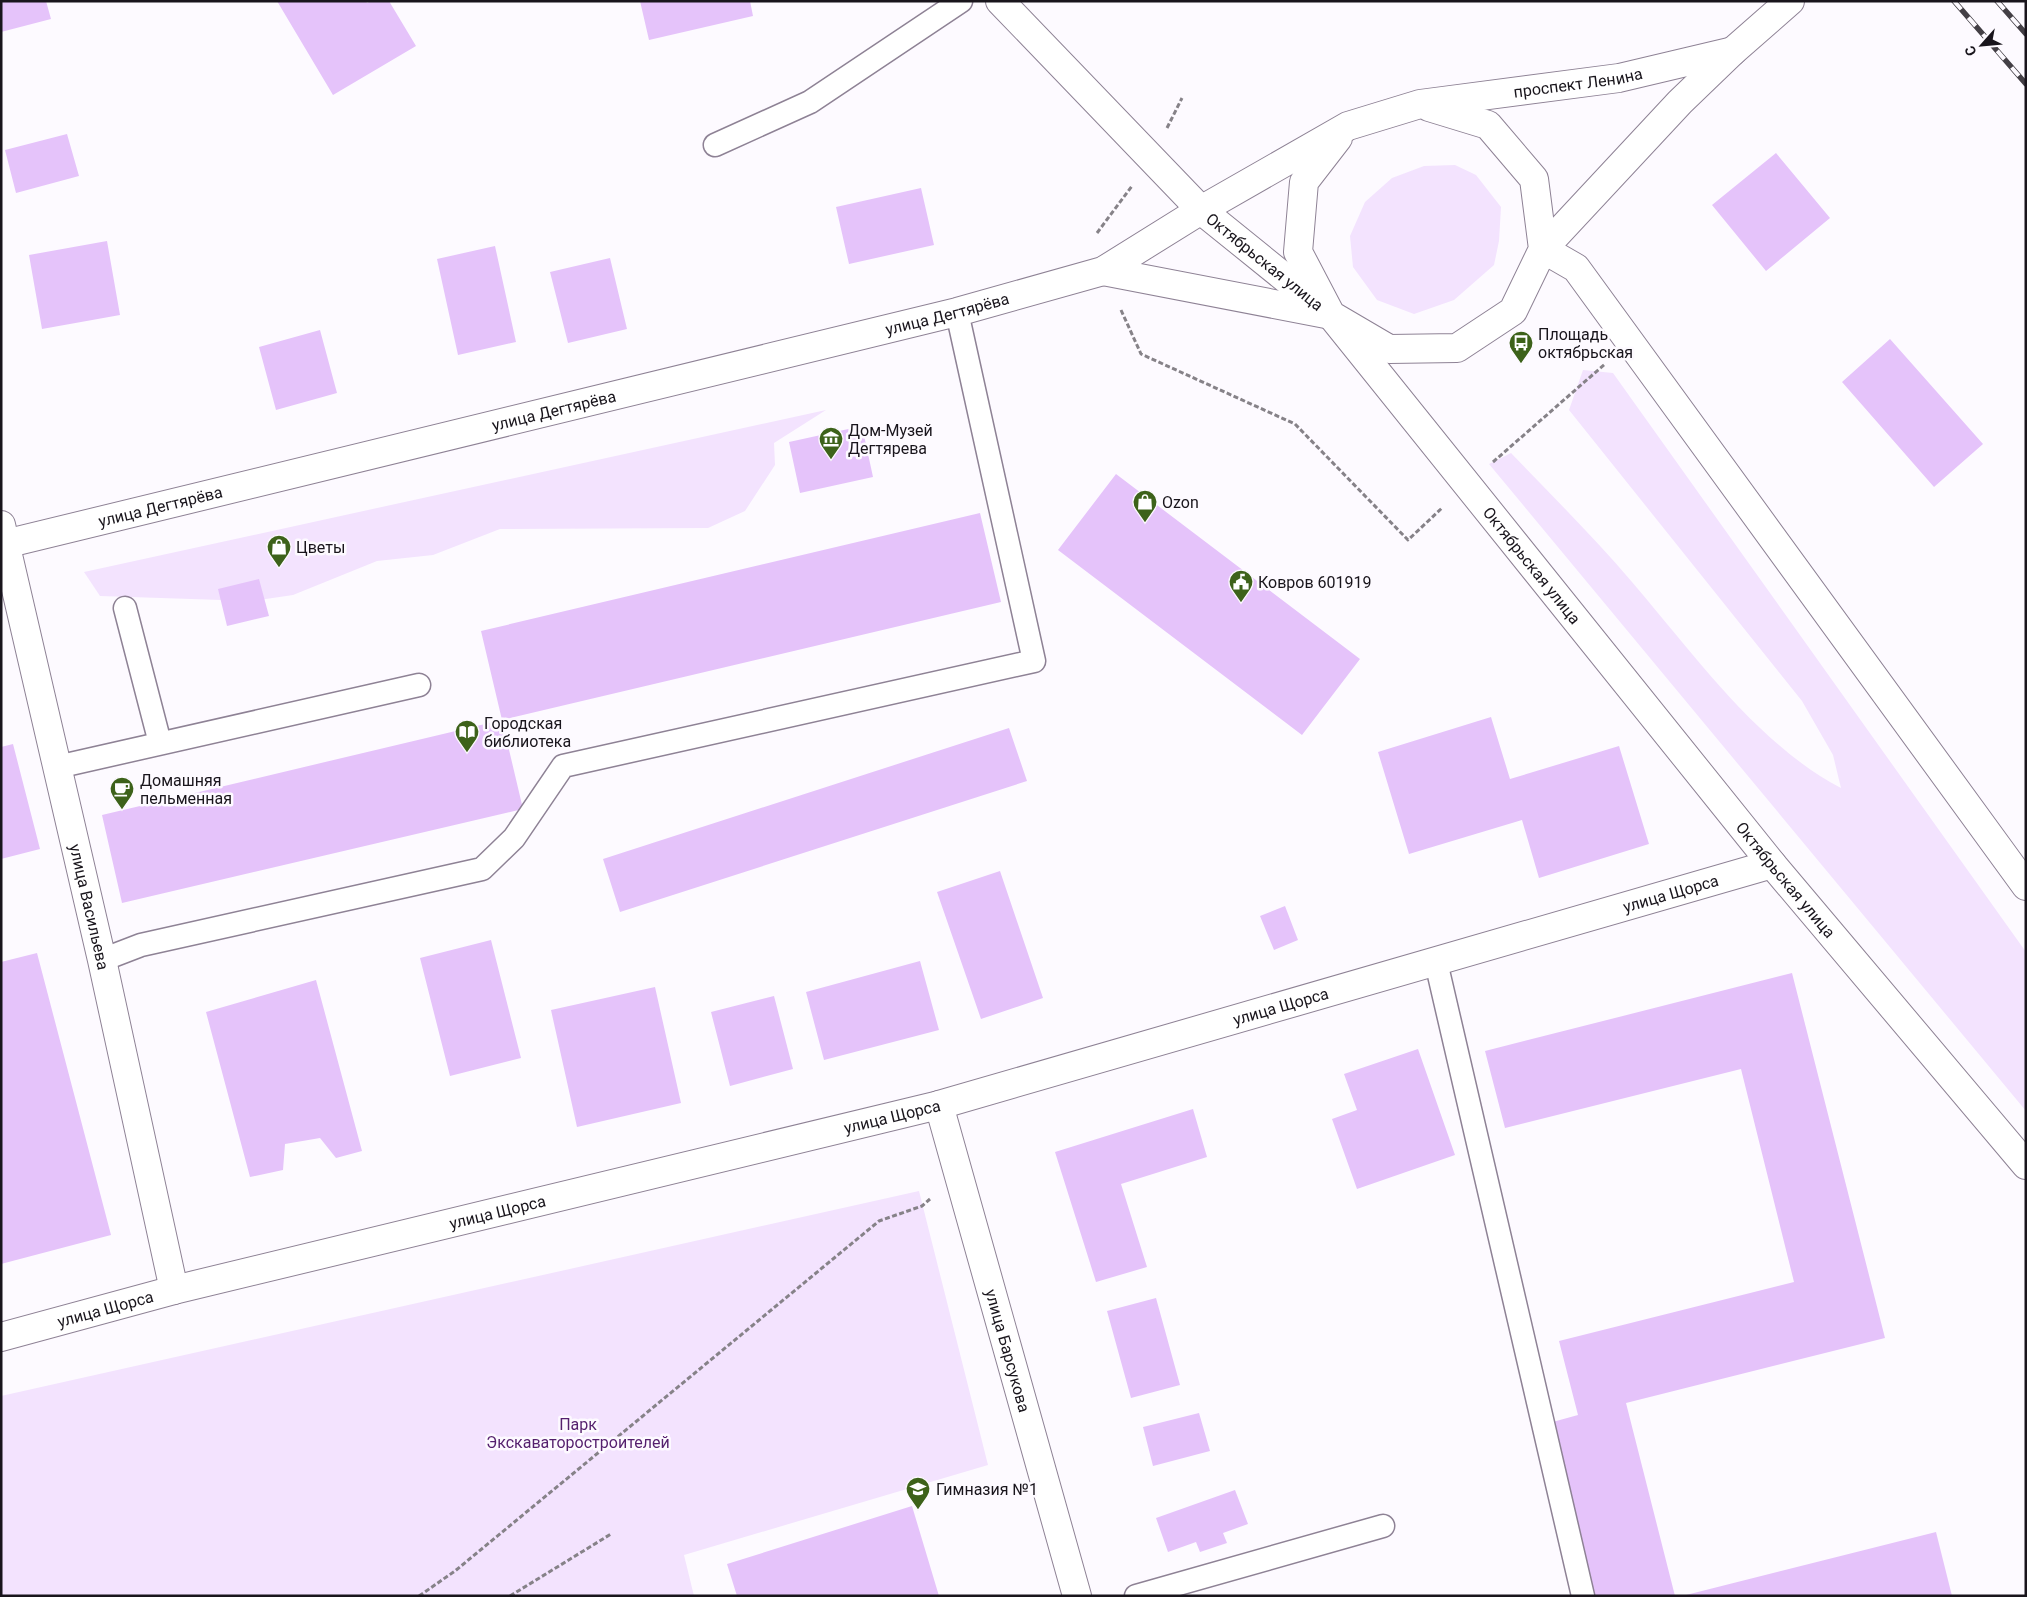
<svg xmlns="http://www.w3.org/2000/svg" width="2027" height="1597" font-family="Roboto,sans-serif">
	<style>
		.green { fill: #f3e3fe }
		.building { fill: #e5c3fa }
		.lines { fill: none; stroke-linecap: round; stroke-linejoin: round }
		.service-casing { stroke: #8e8295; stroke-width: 25 }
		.minor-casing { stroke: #8e8295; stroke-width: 30 }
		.secondary-casing { stroke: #8e8295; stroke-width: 30 }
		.path { stroke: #868288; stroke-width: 3; stroke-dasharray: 5 2.5; stroke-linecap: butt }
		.service { stroke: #fff; stroke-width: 22 }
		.minor { stroke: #fff; stroke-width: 28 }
		.secondary { stroke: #fff; stroke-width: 28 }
		.rail-casing { stroke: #433f45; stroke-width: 5.5 }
		.rail { stroke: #fdfaff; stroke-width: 4; stroke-dasharray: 11; stroke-linecap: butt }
		.labels { text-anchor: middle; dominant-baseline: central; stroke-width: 5; stroke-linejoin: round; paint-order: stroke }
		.street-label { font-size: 16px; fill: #19151c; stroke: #fdfaff }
		.poi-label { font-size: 16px; fill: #19151c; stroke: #fdfaff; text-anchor: start }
		.park-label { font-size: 16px; fill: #541f6d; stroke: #fdfaff }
	</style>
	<rect width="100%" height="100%" fill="#fdfaff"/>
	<!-- green -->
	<path class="green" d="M1455,165l21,10 25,32 -2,34 -5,24 -40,35 -40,14 -37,-14 -24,-33 -3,-31 15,-34 27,-24 32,-12z
		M1583,370l30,3 413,579v159l-537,-647 22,-11c41,43 83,84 121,129 61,71 126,163 209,206l-8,-33 -31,-54 -233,-291z
		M826,410l-52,33 1,22 -30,46 -37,17 -208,1 -67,26 -56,6 -84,34 -41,6 -152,-5 -16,-24z
		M919,1191l69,274 -304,90 10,41h-693v-200z"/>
	<!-- building -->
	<path class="building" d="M1,1h45l5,18 -50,13z
		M277,1h89l1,2 4,-2h18l27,45 -83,49z
		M640,1h110l3,15 -104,24z
		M67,134l12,42 -63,17 -11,-43z
		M1776,153l54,65 -64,53 -54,-66z
		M921,188l13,57 -85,19 -13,-57z
		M107,241l13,74 -78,14 -13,-74z
		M495,246l21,96 -58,13 -21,-96z
		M610,258l17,71 -59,14 -18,-71z
		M320,330l17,63 -61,17 -17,-63z
		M1890,339l93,105 -49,43 -92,-105z
		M862,426l11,51 -73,16 -11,-51z
		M1116,474l244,185 -58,76 -244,-185z
		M980,513l21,89 -499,118 -21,-89z
		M259,579l10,37 -42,10 -9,-37z
		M1491,717l19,62 109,-33 30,98 -110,34 -17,-58 -113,34 -31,-102z
		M502,720l21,89 -401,94 -20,-88z
		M1009,728l18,53 -407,131 -17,-53z
		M13,744l27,105 -39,10v-112z
		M1000,871l43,127 -62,21 -44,-127z
		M1285,906l13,34 -24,10 -14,-34z
		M491,940l30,118 -71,18 -30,-118z
		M37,953l74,282 -110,29v-302z
		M920,961l19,69 -115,30 -18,-68z
		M1792,973l93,365 -259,65 49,193h-82l-44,-173 29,-8 -19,-74 235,-59 -53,-213 -236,59 -20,-77z
		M316,980l46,171 -26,7 -16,-20 -35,6 -2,26 -33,7 -44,-165z
		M655,987l26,116 -104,24 -26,-117z
		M774,996l19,73 -63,17 -19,-74z
		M1418,1049l37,106 -98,34 -25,-70 25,-9 -13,-36z
		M1193,1109l14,48 -86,27 26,83 -51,15 -41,-130z
		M1156,1298l24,87 -49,13 -24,-87z
		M1199,1413l11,38 -57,15 -10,-39z
		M1235,1490l13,34 -25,9 4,10 -27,9 -4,-10 -28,10 -12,-34z
		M912,1506l27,90h-202l-10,-32z
		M1936,1532l16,64h-266v-1z"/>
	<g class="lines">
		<defs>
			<path id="service" d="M715,145l95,-43 151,-101
				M125,608l35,135
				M57,767l362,-82
				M102,960l39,-15 341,-76 32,-31 49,-72 471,-105 -77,-349
				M1436,962l147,634
				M1136,1596l247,-70"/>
			<g id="minor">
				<path id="s1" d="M1000,1l201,209 130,105 441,549 254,301"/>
				<path d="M1543,249l33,19 450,618"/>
				<path id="s2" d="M1,525l101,435 72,330"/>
				<path id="s3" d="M939,1105l138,491"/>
				<path id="s4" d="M1,1337l173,-47 765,-185 833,-241"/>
			</g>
			<g id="secondary">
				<path d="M1338,138l-34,44 -6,70 33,63 58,34 68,-1 56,-37 30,-62 -9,-70 -46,-54 -59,-18"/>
				<path d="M1543,249l137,-147 53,-51 57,-50"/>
				<path d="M1103,271l228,44"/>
				<path id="s5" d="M1,545l956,-233 146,-41 98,-61 147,-84 72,-22 199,-26 114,-27"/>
			</g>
		</defs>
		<!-- service casing -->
		<use href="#service" class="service-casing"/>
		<!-- minor casing -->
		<use href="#minor" class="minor-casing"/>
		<!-- secondary casing -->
		<use href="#secondary" class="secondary-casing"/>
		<!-- path -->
		<path class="path" d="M1167,128l15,-30
			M1097,233l35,-47
			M1121,310l20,44 154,70 113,116 34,-32
			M1493,462l112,-98
			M419,1596l36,-25 424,-350 43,-15 8,-7
			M510,1596l101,-62"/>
		<!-- service -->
		<use href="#service" class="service"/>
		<!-- minor -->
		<use href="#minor" class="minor"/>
		<!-- secondary -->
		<use href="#secondary" class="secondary"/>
		<defs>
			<path id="rail" d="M1954,1l72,83
				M1997,1l29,33"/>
		</defs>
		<!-- rail casing -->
		<use href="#rail" class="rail-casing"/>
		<!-- rail -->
		<use href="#rail" class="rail"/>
	</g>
	<!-- icons -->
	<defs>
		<symbol id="bus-pin" viewBox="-11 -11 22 30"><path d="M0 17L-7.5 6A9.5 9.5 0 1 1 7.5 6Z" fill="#3d621a" stroke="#fdfaff"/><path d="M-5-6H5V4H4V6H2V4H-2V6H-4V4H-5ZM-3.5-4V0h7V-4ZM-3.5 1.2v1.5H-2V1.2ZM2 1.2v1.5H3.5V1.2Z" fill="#fff"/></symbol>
		<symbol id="museum-pin" viewBox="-11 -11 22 30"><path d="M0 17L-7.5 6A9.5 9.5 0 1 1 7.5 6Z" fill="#3d621a" stroke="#fdfaff"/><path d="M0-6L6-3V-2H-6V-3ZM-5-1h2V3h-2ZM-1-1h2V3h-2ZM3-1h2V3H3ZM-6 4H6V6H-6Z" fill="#fff"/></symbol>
		<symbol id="shop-pin" viewBox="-11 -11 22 30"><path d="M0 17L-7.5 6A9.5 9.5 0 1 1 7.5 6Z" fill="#3d621a" stroke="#fdfaff"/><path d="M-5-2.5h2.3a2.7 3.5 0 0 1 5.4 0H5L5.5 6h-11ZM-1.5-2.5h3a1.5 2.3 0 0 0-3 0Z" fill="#fff"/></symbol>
		<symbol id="civic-pin" viewBox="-11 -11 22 30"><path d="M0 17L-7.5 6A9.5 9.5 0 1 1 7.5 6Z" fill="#3d621a" stroke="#fdfaff"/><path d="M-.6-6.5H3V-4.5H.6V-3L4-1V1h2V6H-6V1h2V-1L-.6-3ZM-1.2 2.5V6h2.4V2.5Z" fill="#fff"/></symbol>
		<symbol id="library-pin" viewBox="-11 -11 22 30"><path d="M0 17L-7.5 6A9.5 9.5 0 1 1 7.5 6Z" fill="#3d621a" stroke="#fdfaff"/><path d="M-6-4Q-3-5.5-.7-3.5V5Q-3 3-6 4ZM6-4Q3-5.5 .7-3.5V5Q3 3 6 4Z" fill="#fff"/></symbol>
		<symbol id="cafe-pin" viewBox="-11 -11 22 30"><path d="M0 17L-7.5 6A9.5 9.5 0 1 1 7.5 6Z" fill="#3d621a" stroke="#fdfaff"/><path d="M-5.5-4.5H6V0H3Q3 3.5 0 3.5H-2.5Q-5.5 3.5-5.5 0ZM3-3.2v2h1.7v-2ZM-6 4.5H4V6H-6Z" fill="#fff"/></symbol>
		<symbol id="school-pin" viewBox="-11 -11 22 30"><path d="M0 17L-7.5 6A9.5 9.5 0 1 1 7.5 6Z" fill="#3d621a" stroke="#fdfaff"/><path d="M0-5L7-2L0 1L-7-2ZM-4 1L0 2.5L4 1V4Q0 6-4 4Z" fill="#fff"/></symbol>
	</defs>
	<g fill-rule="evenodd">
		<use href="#bus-pin" x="1507" y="329" width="28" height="38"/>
		<use href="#museum-pin" x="817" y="425" width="28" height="38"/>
		<use href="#shop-pin" x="1131" y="488" width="28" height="38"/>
		<use href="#shop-pin" x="265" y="533" width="28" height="38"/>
		<use href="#civic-pin" x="1227" y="568" width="28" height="38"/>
		<use href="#library-pin" x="453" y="718" width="28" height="38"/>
		<use href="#cafe-pin" x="108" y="775" width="28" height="38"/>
		<use href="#school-pin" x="904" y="1475" width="28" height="38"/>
	</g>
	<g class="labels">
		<!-- street labels -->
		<g class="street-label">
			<text stroke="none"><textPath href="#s5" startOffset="1655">проспект Ленина</textPath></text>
			<text stroke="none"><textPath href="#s1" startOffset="372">Октябрьская улица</textPath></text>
			<text stroke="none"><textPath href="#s5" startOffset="974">улица Дегтярёва</textPath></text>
			<text stroke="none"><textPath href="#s5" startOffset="569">улица Дегтярёва</textPath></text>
			<text stroke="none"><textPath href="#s5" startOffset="164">улица Дегтярёва</textPath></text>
			<text stroke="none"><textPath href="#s1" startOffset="778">Октябрьская улица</textPath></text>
			<text stroke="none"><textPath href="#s1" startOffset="1182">Октябрьская улица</textPath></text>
			<text stroke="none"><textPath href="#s4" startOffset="1728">улица Щорса</textPath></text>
			<text stroke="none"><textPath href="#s2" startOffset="392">улица Васильева</textPath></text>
			<text stroke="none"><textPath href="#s4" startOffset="1322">улица Щорса</textPath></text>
			<text stroke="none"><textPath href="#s4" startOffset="918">улица Щорса</textPath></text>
			<text stroke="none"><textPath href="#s4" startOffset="512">улица Щорса</textPath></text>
			<text stroke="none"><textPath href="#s4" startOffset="108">улица Щорса</textPath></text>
			<text stroke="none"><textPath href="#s3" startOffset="255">улица Барсукова</textPath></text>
		</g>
		<!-- poi labels -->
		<g class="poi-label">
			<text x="1538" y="334">Площадь<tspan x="1538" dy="18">октябрьская</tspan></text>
			<text x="848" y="430">Дом-Музей<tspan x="848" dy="18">Дегтярева</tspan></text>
			<text x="1162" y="502">Ozon</text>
			<text x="296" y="547">Цветы</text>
			<text x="1258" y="582">Ковров 601919</text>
			<text x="484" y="723">Городская<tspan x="484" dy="18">библиотека</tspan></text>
			<text x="140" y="780">Домашняя<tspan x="140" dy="18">пельменная</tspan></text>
			<text x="936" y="1489">Гимназия №1</text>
		</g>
		<!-- park labels -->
		<g class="park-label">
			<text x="578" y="1424">Парк<tspan x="578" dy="18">Экскаваторостроителей</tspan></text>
		</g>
	</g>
	<!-- border -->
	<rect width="2027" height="1597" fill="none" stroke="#19151c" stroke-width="5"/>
	<!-- north arrow -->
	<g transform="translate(1982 45) rotate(243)" stroke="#fdfaff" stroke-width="4" paint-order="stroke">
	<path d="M0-4L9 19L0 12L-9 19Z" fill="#19151c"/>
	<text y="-8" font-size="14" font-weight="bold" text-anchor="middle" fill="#19151c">С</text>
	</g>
</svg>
